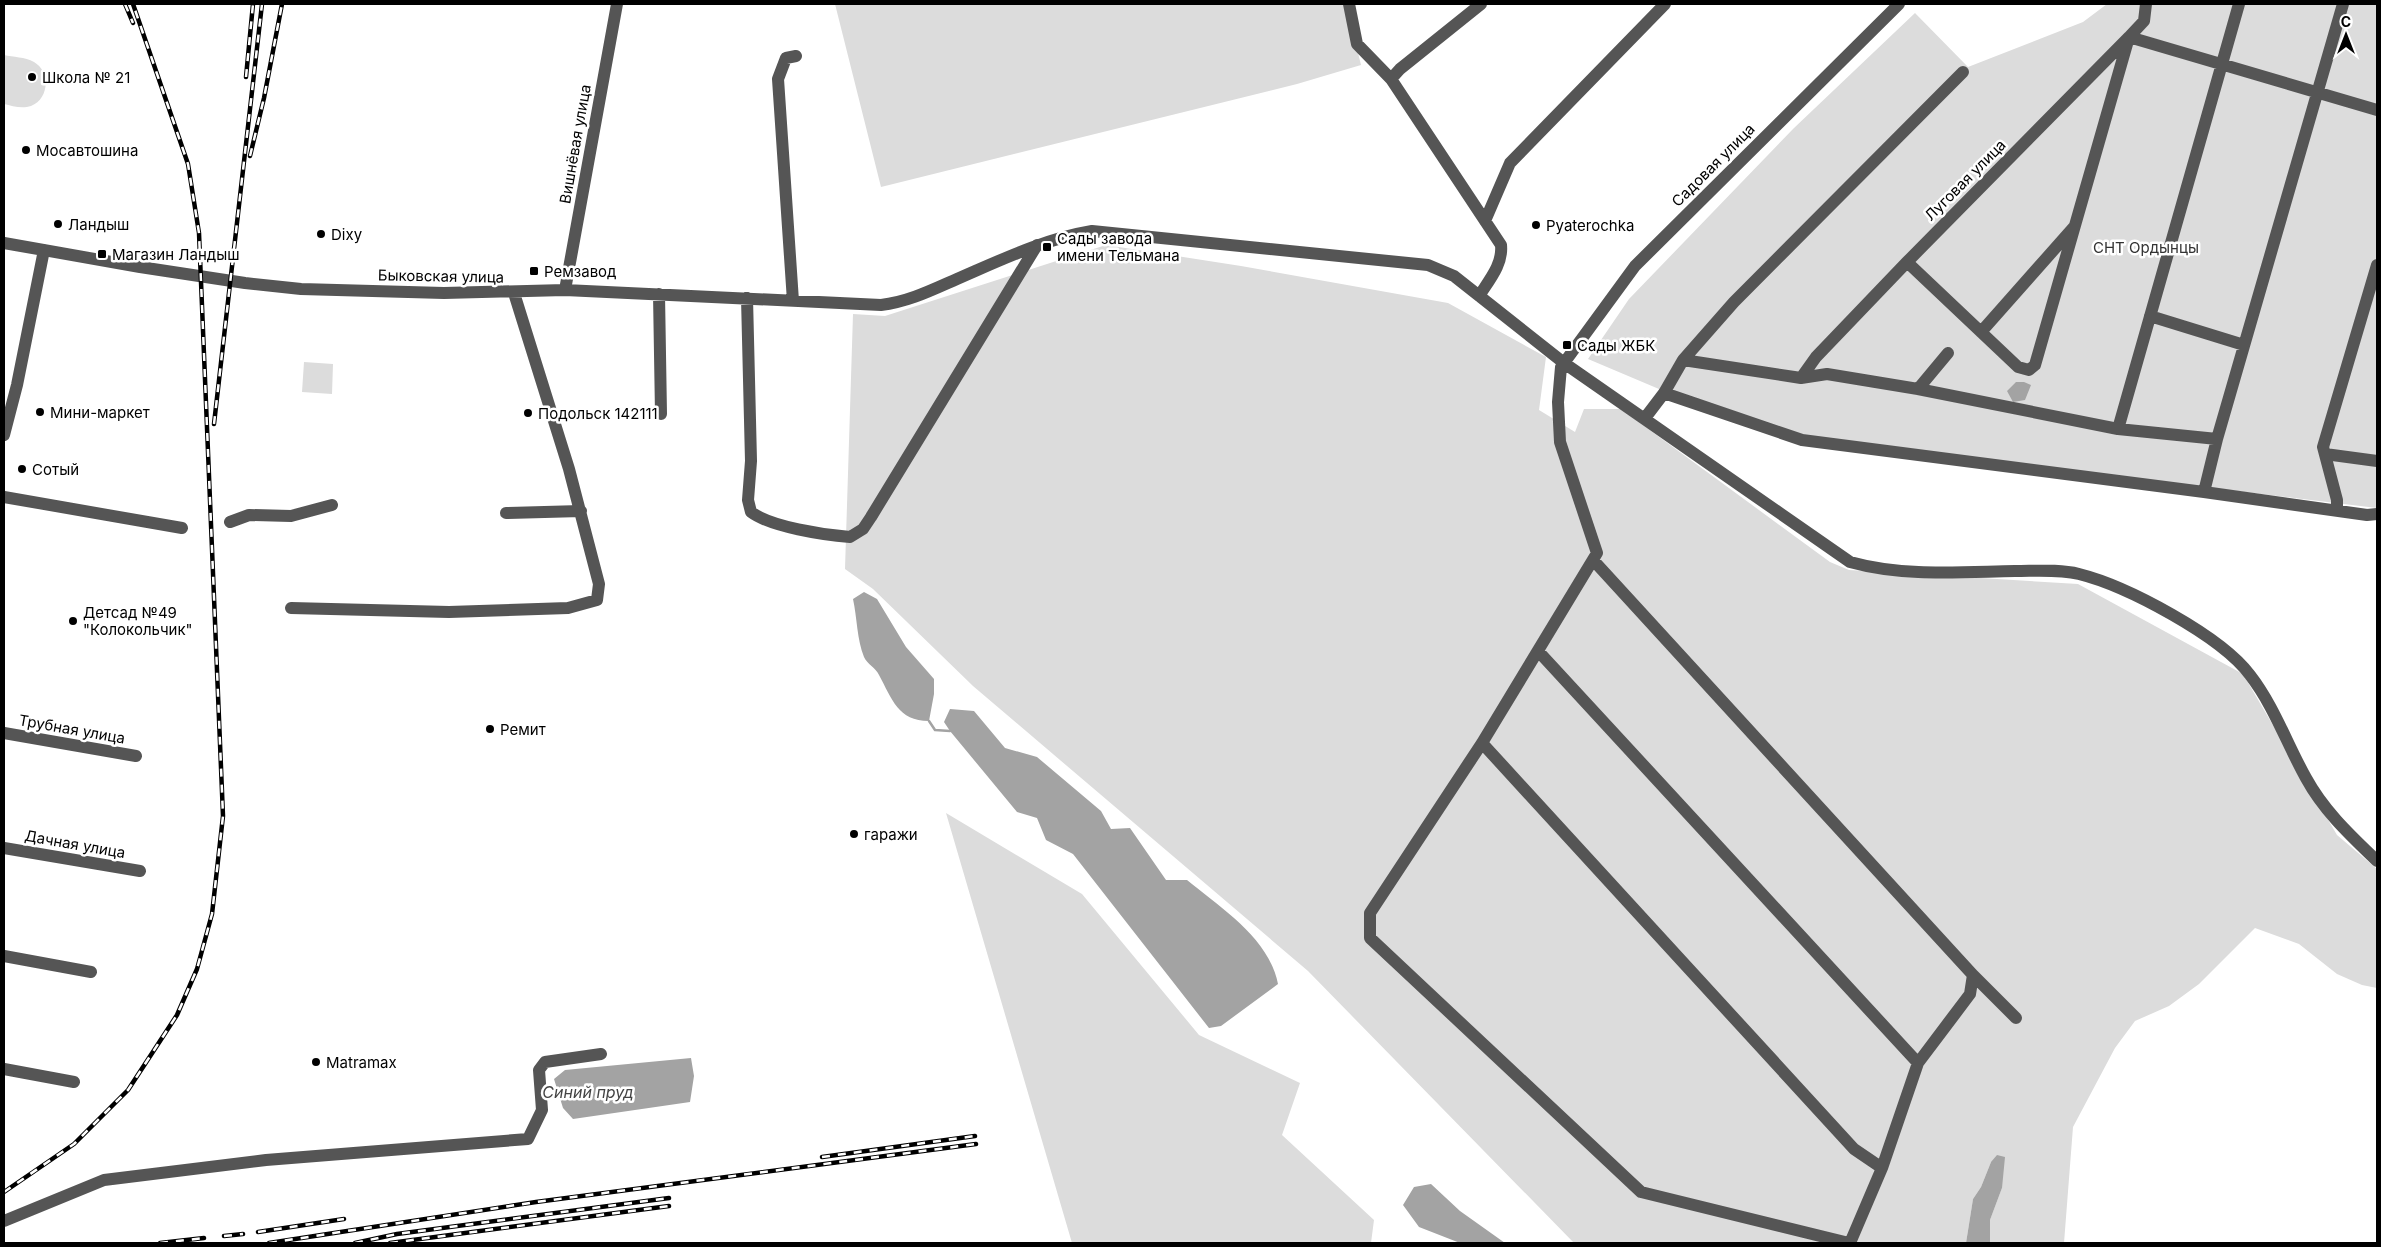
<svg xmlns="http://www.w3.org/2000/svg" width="2381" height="1247" font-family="Inter,sans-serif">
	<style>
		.green { fill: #dcdcdc }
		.water { fill: #a3a3a3 }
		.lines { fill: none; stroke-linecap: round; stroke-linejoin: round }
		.stream { stroke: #a3a3a3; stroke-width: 2.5 }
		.minor { stroke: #555; stroke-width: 12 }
		.rail-casing { stroke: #000; stroke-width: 4.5 }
		.rail { stroke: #fff; stroke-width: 2.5; stroke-dasharray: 8; stroke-linecap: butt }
		.poi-dot { fill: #000; stroke: #fff; stroke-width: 2 }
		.labels { text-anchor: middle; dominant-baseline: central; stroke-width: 5; stroke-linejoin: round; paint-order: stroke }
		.poi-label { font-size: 15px; fill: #000; stroke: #fff; text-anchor: start }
		.street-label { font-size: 15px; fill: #000; stroke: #fff }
		.park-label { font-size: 15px; fill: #333; stroke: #fff }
		.water-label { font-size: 16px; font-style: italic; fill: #444; stroke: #fff }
	</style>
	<rect width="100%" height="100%" fill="#fff"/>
	<!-- green -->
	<path class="green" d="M835,4h511l15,61 -64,19 -416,103z
		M2107,4h270v504l-552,-67 -114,-30 -123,-52 41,-60 165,-171 121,-115 53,54 115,-45z
		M4,55c9,2 21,2 30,7 17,10 15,37 -3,44 -9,3 -19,0 -27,-2z
		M1106,245l135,21 207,37 98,54 -7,53 36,22 9,-23h37l209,153 19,8 229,14 165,90 94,161 40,34v119l-15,-3 -25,-11 -38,-30 -44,-16 -56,56 -30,22 -34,15 -20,27 -42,79 -9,116h-74v-23l12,-32 -11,-26 -10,25 -8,12 -7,44h-392l-266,-272 -335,-285 -100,-97 -28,-20 8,-255 32,2z
		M304,362l29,2 -1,30 -30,-2z
		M946,813l136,81 117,141 101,48 -18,52 92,85 -3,23h-299z"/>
	<!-- water -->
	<path class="water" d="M2016,382h8l7,3 -6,15 -12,2 -6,-11z
		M864,592l13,7 29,48 28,32v15l-5,27c-31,0 -37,-22 -50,-46 -3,-7 -12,-11 -15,-18 -7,-17 -7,-40 -11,-58z
		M950,709l24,2 31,37 32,9 64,54 10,18 19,-1 36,52h21c34,28 82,58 91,104l-57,42 -12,2 -136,-174 -27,-14 -9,-22 -20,-6 -67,-81 -6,-9z
		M691,1058l3,18 -4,26 -117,17 -10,-11 -9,-29 11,-9z
		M1997,1155l8,2 -3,31 -12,32v23h-24l7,-44 8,-12 10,-25z
		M1431,1184l29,27 45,32h-45l-41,-16 -16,-22 11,-18z"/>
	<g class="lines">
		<!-- stream -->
		<path class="stream" d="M929,721l6,9 15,1"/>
		<!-- minor -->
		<path class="minor" d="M1349,4l8,40 34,35 110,166c2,19 -11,34 -22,51
			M1391,79l9,-10 81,-65
			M1485,221l25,-58 155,-159
			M4,243l136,24 105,16 56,6 143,4 121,-3 316,15c27,-3 51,-15 76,-26 44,-19 87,-40 135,-48l336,34 26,11 110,87 286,199c54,15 110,10 165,9 21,0 44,-2 64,3 48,12 142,62 171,101 24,31 37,69 56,103 18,33 44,57 71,83
			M1907,262l111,105 11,3 6,-5 94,-328 248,73
			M565,290l52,-286
			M659,294l2,120
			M747,298l4,163 -3,39 3,12c20,15 73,23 99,25l13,-8 8,-12 166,-272
			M793,301l-15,-222 8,-21 10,-2
			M2150,316l94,29
			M1981,332l93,-105
			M1683,360l51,-58 229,-230
			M1801,378l15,-21 91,-95 222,-225 15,-16 2,-17
			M1918,389l30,-36
			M1664,393l138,47 402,52 13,-53 126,-435
			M1645,418l19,-25 19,-33 118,18 26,-4 91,15 200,40
			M4,435l13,-50 27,-135
			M2217,439l-99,-10 121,-425
			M2325,454l52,7
			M2204,492l163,23 10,-1
			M4,497l178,31
			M2337,509v-9l-14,-53 54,-182
			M506,513l75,-2
			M230,522l19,-7 42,1 41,-11
			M1594,561l379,414 -3,19 -52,69 -36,105 -32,75
			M291,608l158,4 119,-4 29,-8 2,-16 -30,-115 -55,-176
			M1539,652l379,411
			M4,733l132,23
			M1482,743l372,406 28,19
			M4,848l136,23
			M4,956l87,16
			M1973,975l43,43
			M4,1069l70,13
			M4,1221l100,-41 162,-20 262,-21 14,-29 -3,-40 6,-8 56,-8
			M1849,1243l-208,-51 -271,-254v-25l112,-170 115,-190 -37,-111 -2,-40 3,-35 3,-4 71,-97 264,-262"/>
		<defs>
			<path id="rail" d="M125,4l8,19
				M246,77l7,-73
				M250,156l14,-58 18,-94
				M214,424l48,-420
				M822,1157l153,-21
				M4,1192l70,-48 54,-54 49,-75 20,-46 15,-55 11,-98 -24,-583 -11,-69 -55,-160
				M258,1232l86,-13
				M224,1236l19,-2
				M160,1243l44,-5
				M269,1243l267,-41 440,-58
				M355,1243l42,-9 272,-36
				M390,1243l279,-37"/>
		</defs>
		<!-- rail casing -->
		<use href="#rail" class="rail-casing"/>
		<!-- rail -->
		<use href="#rail" class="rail"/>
	</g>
	<!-- markers -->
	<g class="poi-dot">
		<circle cx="32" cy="77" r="5"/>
		<circle cx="26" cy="150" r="5"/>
		<circle cx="58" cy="224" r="5"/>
		<circle cx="1536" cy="225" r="5"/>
		<circle cx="321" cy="234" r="5"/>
		<rect x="1042" y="242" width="10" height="10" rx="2.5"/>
		<rect x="97" y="249" width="10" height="10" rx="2.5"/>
		<rect x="529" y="266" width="10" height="10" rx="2.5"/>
		<rect x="1562" y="340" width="10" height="10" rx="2.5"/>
		<circle cx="40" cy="412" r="5"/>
		<circle cx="528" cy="413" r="5"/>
		<circle cx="22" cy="469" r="5"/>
		<circle cx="73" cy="621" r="5"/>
		<circle cx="490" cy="729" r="5"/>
		<circle cx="854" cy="834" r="5"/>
		<circle cx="316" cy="1062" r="5"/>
	</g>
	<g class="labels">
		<!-- poi labels -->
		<g class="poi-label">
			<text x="42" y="77">Школа № 21</text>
			<text x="36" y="150">Мосавтошина</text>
			<text x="68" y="224">Ландыш</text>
			<text x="1546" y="225">Pyaterochka</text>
			<text x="331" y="234">Dixy</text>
			<text x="1057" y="238">Сады завода<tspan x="1057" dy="17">имени Тельмана</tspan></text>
			<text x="112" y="254">Магазин Ландыш</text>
			<text x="544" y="271">Ремзавод</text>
			<text x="1577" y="345">Сады ЖБК</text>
			<text x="50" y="412">Мини-маркет</text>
			<text x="538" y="413">Подольск 142111</text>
			<text x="32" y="469">Сотый</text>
			<text x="83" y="612">Детсад №49<tspan x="83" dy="17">"Колокольчик"</tspan></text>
			<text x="500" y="729">Ремит</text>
			<text x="864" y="834">гаражи</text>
			<text x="326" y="1062">Matramax</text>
		</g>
		<!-- street labels -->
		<g class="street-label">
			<text transform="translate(575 144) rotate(-80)">Вишнёвая улица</text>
			<text transform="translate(1713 165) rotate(-45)">Садовая улица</text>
			<text transform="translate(1965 180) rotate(-45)">Луговая улица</text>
			<text transform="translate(441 276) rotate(1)">Быковская улица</text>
			<text transform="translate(72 729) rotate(10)">Трубная улица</text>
			<text transform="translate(75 844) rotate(10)">Дачная улица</text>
		</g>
		<!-- park labels -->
		<g class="park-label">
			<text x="2146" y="247">СНТ Ордынцы</text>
		</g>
		<!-- water labels -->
		<g class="water-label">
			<text x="588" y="1092">Синий пруд</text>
		</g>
	</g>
	<!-- border -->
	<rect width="2381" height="1247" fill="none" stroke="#000000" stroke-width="10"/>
	<!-- north arrow -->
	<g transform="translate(2346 35)" stroke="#ffffff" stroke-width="4" paint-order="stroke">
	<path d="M0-4L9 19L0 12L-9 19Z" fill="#000000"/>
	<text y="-8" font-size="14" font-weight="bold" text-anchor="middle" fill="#000000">С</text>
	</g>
</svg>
